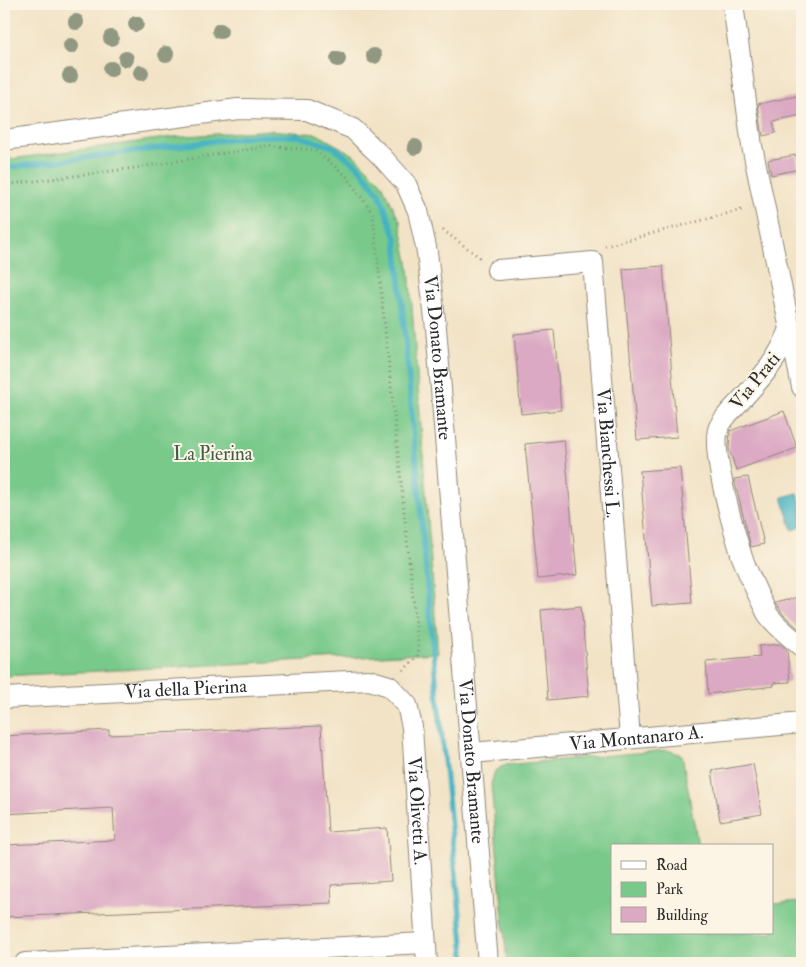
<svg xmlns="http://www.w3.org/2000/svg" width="806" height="967" font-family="'IM FELL Double Pica',serif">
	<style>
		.green { fill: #78c98a; stroke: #527a5a }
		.water { fill: #45b2c2; stroke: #386e76 }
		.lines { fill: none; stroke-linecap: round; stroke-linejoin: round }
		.stream { stroke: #45b2c2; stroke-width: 5.5 }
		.building { fill: #dba9c3 }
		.minor-casing { stroke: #8e8778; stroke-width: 22 }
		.path { stroke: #8e8778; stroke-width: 3; stroke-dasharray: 1 4; stroke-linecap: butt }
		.minor { stroke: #fff; stroke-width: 20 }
		.tree { fill: #919881 }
		.labels { text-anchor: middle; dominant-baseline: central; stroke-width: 4; stroke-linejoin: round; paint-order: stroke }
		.street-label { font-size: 19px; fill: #2b2b2b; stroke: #fcf5e5 }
		.park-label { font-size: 19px; fill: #425a48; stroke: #fcf5e5 }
	</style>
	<rect width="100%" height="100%" fill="#fcf5e5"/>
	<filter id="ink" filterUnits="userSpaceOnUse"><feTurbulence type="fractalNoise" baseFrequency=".02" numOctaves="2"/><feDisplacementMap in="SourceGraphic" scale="10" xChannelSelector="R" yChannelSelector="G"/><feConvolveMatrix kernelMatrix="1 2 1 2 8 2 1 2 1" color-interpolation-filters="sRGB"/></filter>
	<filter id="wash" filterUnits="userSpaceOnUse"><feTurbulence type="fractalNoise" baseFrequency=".0096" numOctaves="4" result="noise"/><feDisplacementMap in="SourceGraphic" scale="20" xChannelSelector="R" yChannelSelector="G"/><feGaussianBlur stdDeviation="1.12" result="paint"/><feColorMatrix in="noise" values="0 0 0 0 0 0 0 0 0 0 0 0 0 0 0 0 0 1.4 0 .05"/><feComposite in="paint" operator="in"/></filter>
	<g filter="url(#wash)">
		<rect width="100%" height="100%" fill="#f2e3c6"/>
		<!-- green -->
		<path class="green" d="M270,130l47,4 37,21 27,27 19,39 9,46 29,386 -434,23v-516l169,-23z
			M667,750l15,5 16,91h-86v87h160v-29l30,-2v61h-295l-16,-179 4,-13 10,-6z"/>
		<!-- water -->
		<path class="water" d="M798,493l4,16v18l-10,3 -10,-33z"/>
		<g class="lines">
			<!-- stream -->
			<path class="stream" d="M4,168l251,-32h43l35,11 25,19 22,29 16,43 38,423 31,302"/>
		</g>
		<g id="blocks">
			<!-- building -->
			<path class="building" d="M802,95v21l-29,6 3,11 -13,3 -5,-32z
				M796,155l3,14 -28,6 -3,-15z
				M663,266l14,171 -40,3 -14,-171z
				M554,330l7,80 -40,4 -7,-80z
				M784,411l13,37 -61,22 -7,-21 1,-18z
				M564,440l13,135 -39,4 -13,-135z
				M680,468l12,135 -40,3 -12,-135z
				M748,477l16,67 -13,3 -17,-68z
				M802,596v36l-19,-18 -8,-11z
				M581,606l8,90 -41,4 -7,-90z
				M780,644l7,6 3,32 -17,1 1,3 -66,8 -2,-32 54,-5 -1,-11z
				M321,726l7,106 59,-4 4,53 -60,4 1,18 -328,14v-72l111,-5 -2,-32 -109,6v-78l105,-6v5z
				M753,764l9,50 -42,7 -8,-50z"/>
		</g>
	</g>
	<g filter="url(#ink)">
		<use href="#blocks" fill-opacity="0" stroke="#8e8778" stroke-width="1"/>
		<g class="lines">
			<defs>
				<g id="minor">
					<path d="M733,4l19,142 38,183c-11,29 -26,46 -47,69 -8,9 -19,18 -24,29 -10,20 16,107 23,130 6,16 17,40 25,56 8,13 24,24 35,34"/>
					<path id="s1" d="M4,140l234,-31 69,1 46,19 29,28 24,27 12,27 9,41 9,76 52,635"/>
					<path id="s2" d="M497,270l96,-8 37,476"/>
					<path d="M790,329l12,58"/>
					<path id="s3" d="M4,698l365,-18 20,6 18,19 5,22 15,236"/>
					<path id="s4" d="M472,753l330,-30"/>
					<path d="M25,963l400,-20"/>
				</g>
			</defs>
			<!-- minor casing -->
			<use href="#minor" class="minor-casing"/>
			<!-- path -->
			<path class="path" d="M4,185l131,-17 133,-22 47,4 32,27 26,37 46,440 -18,19
				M443,230l39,29
				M605,246l140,-37"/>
			<!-- minor -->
			<use href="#minor" class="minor"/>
		</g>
		<!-- trees -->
		<g class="tree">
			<circle cx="76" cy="22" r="8"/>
			<circle cx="136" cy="24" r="8"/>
			<circle cx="220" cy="31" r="8"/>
			<circle cx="111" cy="38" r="8"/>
			<circle cx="71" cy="46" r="8"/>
			<circle cx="166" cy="54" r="8"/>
			<circle cx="374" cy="56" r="8"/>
			<circle cx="126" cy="59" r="8"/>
			<circle cx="338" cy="59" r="8"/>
			<circle cx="111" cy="69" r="8"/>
			<circle cx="141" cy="73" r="8"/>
			<circle cx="70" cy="76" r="8"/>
			<circle cx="415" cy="147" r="8"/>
		</g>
	</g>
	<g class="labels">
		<!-- street labels -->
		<g class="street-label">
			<text stroke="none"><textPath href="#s1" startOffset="609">Via Donato Bramante</textPath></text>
			<text transform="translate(755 381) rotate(-51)">Via Prati</text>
			<text stroke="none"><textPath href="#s2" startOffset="288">Via Bianchessi L.</textPath></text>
			<text stroke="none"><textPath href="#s3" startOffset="182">Via della Pierina</textPath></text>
			<text stroke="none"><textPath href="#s4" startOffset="165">Via Montanaro A.</textPath></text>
			<text stroke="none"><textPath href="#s1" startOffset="1014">Via Donato Bramante</textPath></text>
			<text stroke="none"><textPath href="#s3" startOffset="519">Via Olivetti A.</textPath></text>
		</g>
		<!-- park labels -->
		<g class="park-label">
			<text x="213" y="454">La Pierina</text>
		</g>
	</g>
	<!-- margin -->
	<rect width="806" height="967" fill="none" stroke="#fcf5e5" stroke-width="20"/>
	<!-- legend -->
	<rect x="611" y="844" width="162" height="90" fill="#fcf5e5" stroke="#a8a49b"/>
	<rect x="621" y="861" width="25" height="8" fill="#ffffff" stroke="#a8a49b"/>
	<text x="656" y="870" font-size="15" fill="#2b2b2b">Road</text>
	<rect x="621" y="882" width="25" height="15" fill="#78c98a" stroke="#a8a49b"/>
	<text x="656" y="894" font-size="15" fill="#2b2b2b">Park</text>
	<rect x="621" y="907" width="25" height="15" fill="#dba9c3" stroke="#a8a49b"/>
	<text x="656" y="920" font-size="15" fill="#2b2b2b">Building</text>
</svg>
